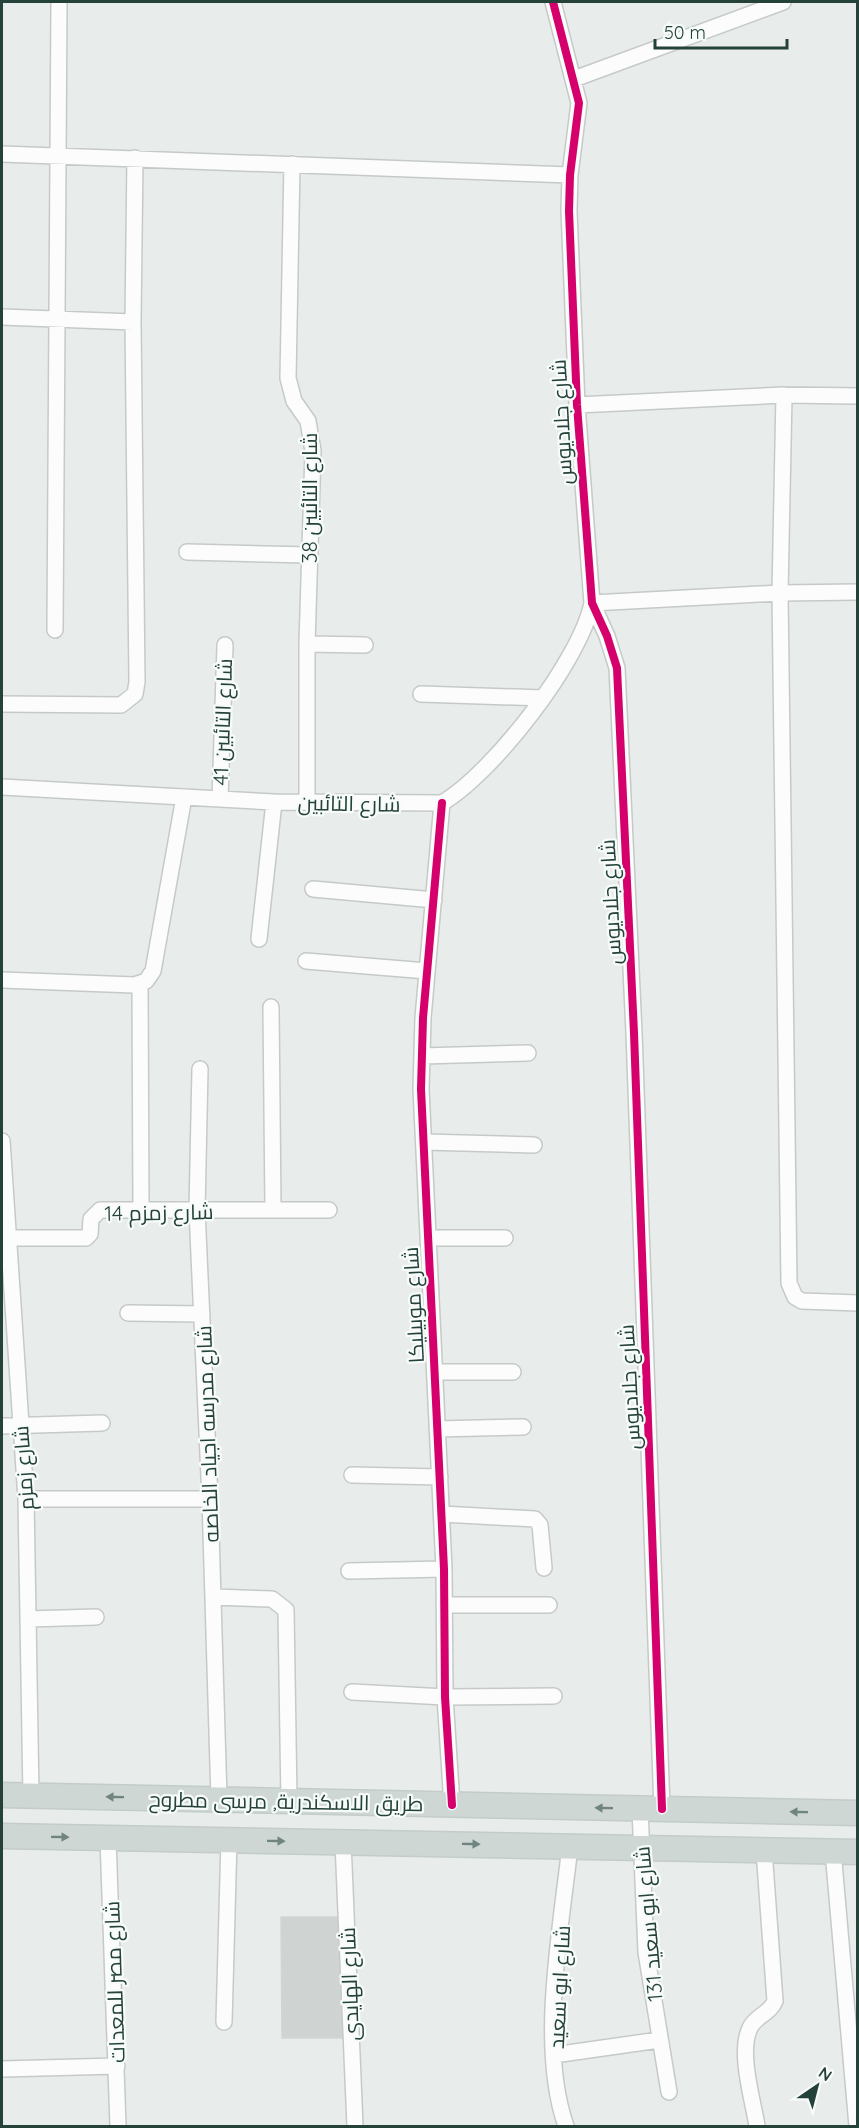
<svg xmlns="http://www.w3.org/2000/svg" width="859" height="2128" font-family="Quicksand,Cairo,sans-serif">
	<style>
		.building { fill: #cfd4d2; stroke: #d1d6d4; stroke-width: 1.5 }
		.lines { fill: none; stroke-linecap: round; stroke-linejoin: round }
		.minor-casing { stroke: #c5cac8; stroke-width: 18 }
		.primary-casing { stroke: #c3ccc9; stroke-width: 27 }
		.minor { stroke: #fcfcfc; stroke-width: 15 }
		.primary { stroke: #cfd7d5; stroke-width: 24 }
		.cycleway-casing { stroke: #f7fbf9; stroke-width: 11 }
		.cycleway { stroke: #d6006c; stroke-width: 8 }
		.oneway { fill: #718580 }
		.labels { text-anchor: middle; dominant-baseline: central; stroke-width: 4.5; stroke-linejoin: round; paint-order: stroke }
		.street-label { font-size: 21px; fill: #24423a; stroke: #f7fbf9 }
	</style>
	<rect width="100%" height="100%" fill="#e8edeb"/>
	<!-- building -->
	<path class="building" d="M281,1917h64v121h-63z"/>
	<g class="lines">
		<defs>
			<path id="minor" d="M553,2l26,101 -9,72 -1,36 8,194 15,198 15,33 10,32 17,365 28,776
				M574,79l209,-77
				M2,154l568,21
				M292,164l-4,214 6,23 14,20 5,30 -6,193v158
				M2,317l131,5
				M784,395l-4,198 9,690 6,14 7,4 56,2
				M577,405l207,-10 74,1
				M187,552l122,3
				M55,630l4,-628
				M307,644l58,1
				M421,694l122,4
				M2,704l119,1 14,-11 2,-12 -4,-360 2,-164
				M2,787l272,15 168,1c51,-30 138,-142 150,-200l188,-10 78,-1
				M220,799l5,-154
				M442,803l-19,215 -2,71 23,480 1,128 7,108
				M313,889l121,11
				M259,939l15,-137
				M306,961l121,10
				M2,980l132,5 12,-4 7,-10 31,-174
				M140,984l1,226
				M271,1007l2,203
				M422,1056l106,-3
				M200,1069l-3,141 13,289 9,300
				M2,1141l24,358 5,296
				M424,1142l110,3
				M8,1238h78l4,-4 1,-15 9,-9h229
				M428,1238h77
				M128,1313l74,1
				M435,1372h78
				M2,1426l100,-3
				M437,1429l86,-2
				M352,1475l88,2
				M26,1499h184
				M442,1514l93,5 5,6 4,43
				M349,1571l95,-2
				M213,1597l59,2 14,11 3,191
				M445,1605h104
				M28,1619l68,-2
				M352,1692l93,5 109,-1
				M640,1809l6,143 23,140
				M108,1838l10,288
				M343,1842l12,284
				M833,1851l24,275
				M224,2022l5,-182
				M554,2055l105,-15
				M2,2069l115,-3
				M566,2126c-28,-79 -5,-197 4,-280
				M757,2126c-4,-26 -19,-74 -7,-98 5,-12 20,-14 25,-27l-11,-151"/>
			<path id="primary" d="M2,1795l856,18
				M2,1836l856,16"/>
		</defs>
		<!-- minor casing -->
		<use href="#minor" class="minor-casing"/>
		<!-- primary casing -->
		<use href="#primary" class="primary-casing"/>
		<!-- minor -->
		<use href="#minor" class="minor"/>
		<!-- primary -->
		<use href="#primary" class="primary"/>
		<defs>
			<path id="cycleway" d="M553,2l26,101 -9,72 -1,36 8,194 15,198 15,33 10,32 17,365 28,776
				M442,803l-19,215 -2,71 23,480 1,128 7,108"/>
		</defs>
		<!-- cycleway casing -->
		<use href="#cycleway" class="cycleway-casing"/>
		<!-- cycleway -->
		<use href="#cycleway" class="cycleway"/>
	</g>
	<!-- one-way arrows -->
	<defs><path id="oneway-solid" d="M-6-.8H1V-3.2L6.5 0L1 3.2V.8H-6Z" transform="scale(1.5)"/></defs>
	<g class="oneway">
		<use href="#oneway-solid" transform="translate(115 1797) rotate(-179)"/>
		<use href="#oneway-solid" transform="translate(604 1808) rotate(-179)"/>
		<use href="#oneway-solid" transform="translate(799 1812) rotate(-179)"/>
		<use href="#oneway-solid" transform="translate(60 1837) rotate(1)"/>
		<use href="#oneway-solid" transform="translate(276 1841) rotate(1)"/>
		<use href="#oneway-solid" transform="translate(471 1844) rotate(1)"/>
	</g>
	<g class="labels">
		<!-- street labels -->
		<g class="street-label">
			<text transform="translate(561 422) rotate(-93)">شارع جلاديوس</text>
			<text transform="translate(309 498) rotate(-90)">شارع التائبين 38</text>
			<text transform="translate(222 722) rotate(-88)">شارع التائبين 41</text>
			<text transform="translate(349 803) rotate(1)">شارع التائبين</text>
			<text transform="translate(610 902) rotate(-93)">شارع جلاديوس</text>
			<text transform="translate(159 1212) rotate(-1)">شارع زمزم 14</text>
			<text transform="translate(413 1305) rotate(-93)">شارع موبيليكا</text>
			<text transform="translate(629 1387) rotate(-93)">شارع جلاديوس</text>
			<text transform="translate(207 1434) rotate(-92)">شارع مدرسه اجياد الخاصه</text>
			<text transform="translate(23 1468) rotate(-94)">شارع زمزم</text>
			<text transform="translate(286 1801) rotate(1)">طريق الاسكندرية, مرسى مطروح</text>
			<text transform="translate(648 1924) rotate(-95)">شارع ابو سعيد 131</text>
			<text transform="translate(114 1982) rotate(-92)">شارع مصر للمعدات</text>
			<text transform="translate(349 1984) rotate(-92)">شارع الهايدى</text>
			<text transform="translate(559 1987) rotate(-87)">شارع ابو سعيد</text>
		</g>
	</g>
	<!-- border -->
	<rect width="859" height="2128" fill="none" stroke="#24423a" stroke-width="6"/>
	<!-- north arrow -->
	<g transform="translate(817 2086) rotate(35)" stroke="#f7fbf9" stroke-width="4.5" paint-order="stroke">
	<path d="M0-4.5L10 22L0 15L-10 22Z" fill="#24423a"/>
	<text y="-9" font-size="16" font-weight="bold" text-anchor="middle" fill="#24423a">N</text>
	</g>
	<!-- scale -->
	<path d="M655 39v9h132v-9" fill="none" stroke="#24423a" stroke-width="3"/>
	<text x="664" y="39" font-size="18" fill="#24423a" stroke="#f7fbf9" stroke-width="4.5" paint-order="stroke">50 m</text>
</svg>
